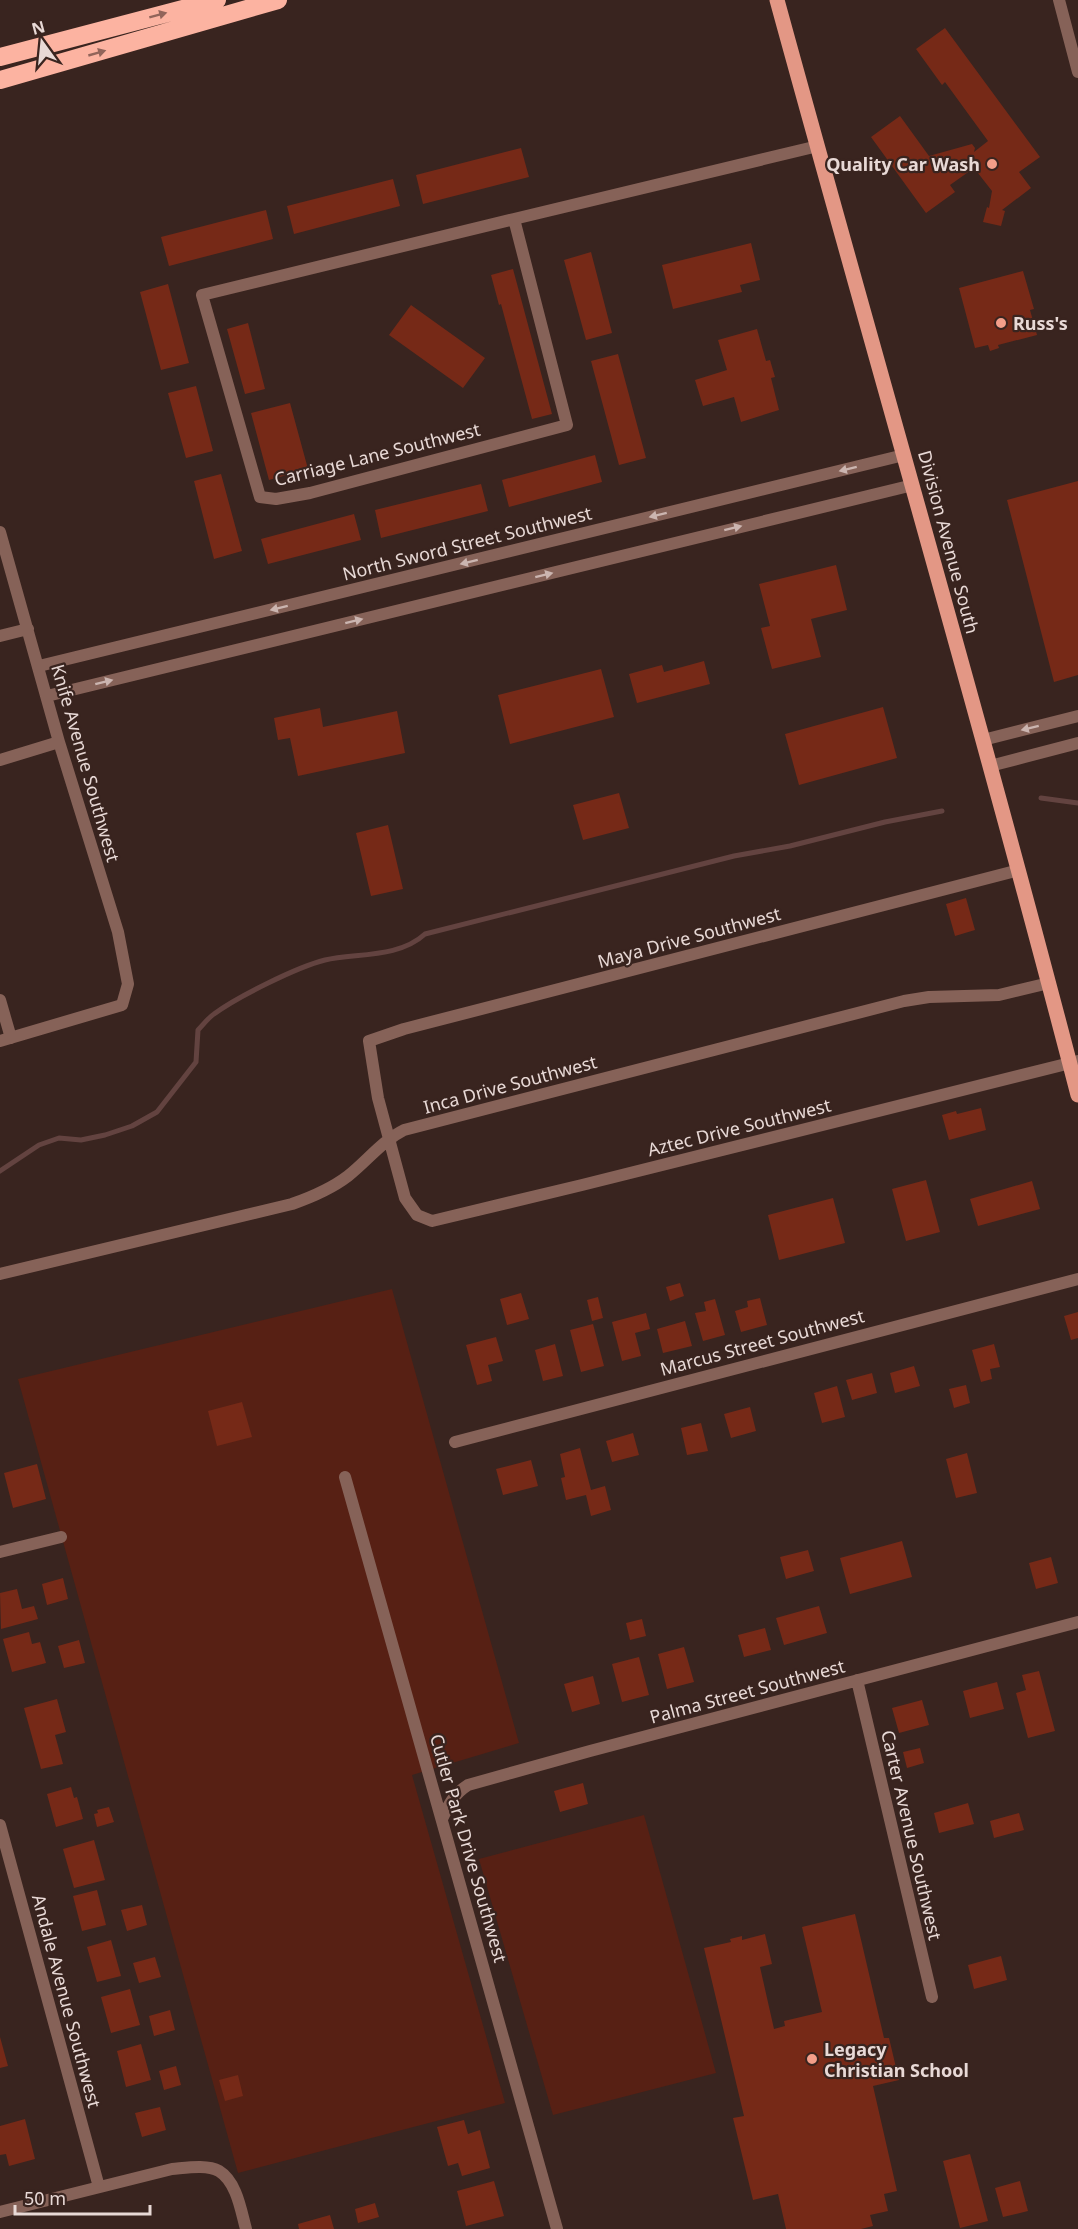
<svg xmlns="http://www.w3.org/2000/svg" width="1078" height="2229" font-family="'Noto Sans',sans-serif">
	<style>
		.green { fill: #572014 }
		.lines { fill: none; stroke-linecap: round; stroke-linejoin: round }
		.stream { stroke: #634340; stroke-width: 5 }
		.building { fill: #762917 }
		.minor { stroke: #866258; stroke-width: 12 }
		.primary { stroke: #e39785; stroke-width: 15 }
		.motorway { stroke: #fcb3a1; stroke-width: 18 }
		.oneway { fill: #91645a }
		.oneway2 { fill: #cbb5b0 }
		.poi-dot { fill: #f49e89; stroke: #39241f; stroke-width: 2 }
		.labels { text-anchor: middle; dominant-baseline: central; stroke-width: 4.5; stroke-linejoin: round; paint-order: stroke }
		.poi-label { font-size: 18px; font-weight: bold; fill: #e8d9d6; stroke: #39241f; text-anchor: start }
		.street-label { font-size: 18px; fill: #e8d9d6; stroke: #39241f }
	</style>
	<rect width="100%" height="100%" fill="#39241f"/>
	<!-- green -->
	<path class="green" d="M392,1289l127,454 -107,32 93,328 -267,70 -220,-794z
		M644,1815l72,258 -163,42 -74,-256z"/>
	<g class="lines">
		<!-- stream -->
		<path class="stream" d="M1041,798l37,5
			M0,1171l39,-26 20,-7 22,2 24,-5 27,-9 25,-14 39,-50 2,-32c5,-5 10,-12 16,-16 23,-17 83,-47 111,-54 32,-7 74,-2 100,-26l309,-78 56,-10 95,-24 57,-11"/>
	</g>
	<!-- building -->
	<path class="building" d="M945,28l95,129 -21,15 12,16 -29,22 3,1 -4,15 -18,-4 4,-15 2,1 3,-17 -18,-23 -24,17 5,7 -29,21 -55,-76 29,-21 29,40 43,-12 3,4 -1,4 14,-11 -43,-59 -3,3 -26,-36z
		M521,148l8,29 -106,27 -7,-29z
		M393,179l7,27 -106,28 -7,-28z
		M266,210l7,29 -104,27 -8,-29z
		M751,243l9,37 -20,5 2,7 -69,17 -11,-44z
		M591,252l21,81 -26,7 -22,-80z
		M513,269l39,145 -20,5 -31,-115 -2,1 -8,-30z
		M1023,271l11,38 -4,1 7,25 -39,10 1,3 -9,3 -2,-6 -13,3 -16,-60z
		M168,284l21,79 -28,7 -21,-78z
		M411,305l74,53 -22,30 -74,-53z
		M248,323l17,66 -20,5 -18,-65z
		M757,329l9,32 4,-1 5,17 -4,1 8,32 -38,12 -7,-25 -31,9 -8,-26 32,-10 -9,-30z
		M618,354l28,104 -27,7 -28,-104z
		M196,386l17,65 -27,7 -18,-65z
		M290,403l18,66 -39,11 -18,-67z
		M595,455l7,27 -93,25 -7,-27z
		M221,474l21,77 -28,8 -20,-78z
		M1078,481v194l-24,7 -47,-182z
		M481,484l7,27 -107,27 -6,-28z
		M354,514l7,26 -93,24 -7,-25z
		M836,565l11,45 -36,9 10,38 -49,12 -11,-41 9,-2 -11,-42z
		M704,661l6,23 -73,19 -8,-29 33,-9 2,7z
		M601,669l13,48 -104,27 -12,-49z
		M883,707l14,51 -98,27 -14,-51z
		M320,708l3,19 74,-16 8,42 -107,23 -8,-38 -12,2 -4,-22z
		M619,793l10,35 -46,12 -10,-35z
		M388,825l15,64 -32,7 -15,-63z
		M966,898l9,32 -20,6 -9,-32z
		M981,1108l5,22 -37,10 -7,-25 14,-4 1,3z
		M926,1180l14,52 -34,9 -14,-52z
		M1032,1181l8,28 -62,17 -8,-27z
		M833,1198l12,45 -66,17 -11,-45z
		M680,1283l4,13 -14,5 -4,-14z
		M521,1293l8,26 -22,6 -7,-26z
		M598,1297l5,21 -11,3 -5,-21z
		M760,1298l7,27 -26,7 -6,-21 13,-4 -1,-6z
		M715,1299l10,36 -22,6 -8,-28 11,-2 -2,-9z
		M1078,1312v26l-7,2 -7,-24z
		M646,1313l4,16 -15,4 6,23 -19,5 -10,-39z
		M685,1321l7,25 -29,7 -6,-24z
		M593,1324l11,42 -23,6 -11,-42z
		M496,1337l7,24 -15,4 4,16 -15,4 -11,-40z
		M555,1344l8,32 -20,5 -8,-31z
		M994,1344l6,23 -10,2 2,10 -11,3 -9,-32z
		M914,1366l6,20 -25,7 -5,-20z
		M872,1373l5,20 -25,7 -6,-20z
		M966,1385l4,18 -16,5 -5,-19z
		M837,1386l8,31 -23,6 -8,-30z
		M242,1402l10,35 -35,9 -9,-35z
		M750,1407l6,24 -25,7 -7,-24z
		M701,1423l7,28 -21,4 -6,-27z
		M633,1433l6,22 -27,7 -6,-21z
		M580,1448l11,42 14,-4 6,24 -20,6 -5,-21 -20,5 -5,-22 4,-1 -5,-23z
		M967,1453l10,40 -21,5 -10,-39z
		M531,1460l7,26 -35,9 -7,-26z
		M37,1464l9,35 -33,9 -9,-35z
		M902,1541l10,36 -62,17 -10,-36z
		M808,1550l6,21 -28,8 -6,-22z
		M1051,1557l7,26 -22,6 -7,-26z
		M63,1578l5,21 -21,6 -5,-21z
		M17,1589l5,20 12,-3 4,13 -37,10 -1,-36z
		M819,1606l8,27 -43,12 -8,-27z
		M642,1619l4,17 -16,4 -4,-17z
		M765,1628l6,22 -27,7 -6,-22z
		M29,1632l3,12 8,-2 6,21 -34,9 -9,-33z
		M79,1640l6,23 -21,5 -6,-22z
		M684,1647l10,35 -27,7 -9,-35z
		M639,1657l10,38 -27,7 -10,-38z
		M1039,1671l16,60 -27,7 -12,-45 10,-3 -4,-15z
		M593,1676l7,28 -28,8 -8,-28z
		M997,1682l7,27 -34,9 -7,-27z
		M57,1699l9,33 -11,3 8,29 -22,5 -17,-61z
		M922,1700l7,25 -30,8 -7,-25z
		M920,1748l4,15 -17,5 -4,-16z
		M583,1783l5,21 -28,8 -6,-21z
		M71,1787l3,11 3,-1 6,22 -27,8 -9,-33z
		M968,1803l6,21 -35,9 -5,-20z
		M109,1807l5,15 -17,5 -3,-13 4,-1 -1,-3z
		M1019,1813l5,17 -30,8 -4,-17z
		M94,1840l11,40 -31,8 -11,-39z
		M97,1890l9,35 -24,6 -9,-35z
		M142,1905l5,20 -20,6 -6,-21z
		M855,1914l29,124h5l10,42 -26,6 24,105 -13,3 4,17 -18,4 3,11 -12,3h-75l-8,-35 -25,6 -20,-82 11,-2 -40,-168 27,-6 -1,-3 12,-3v4l23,-6 7,30 -12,3 14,62 11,-3 -1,-5 38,-9 -20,-85z
		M111,1940l10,36 -24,6 -10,-35z
		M1001,1956l6,24 -33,9 -6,-24z
		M155,1957l6,20 -22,6 -6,-20z
		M130,1989l10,36 -29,8 -10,-36z
		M170,2010l5,20 -21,6 -5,-20z
		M0,2037l8,29 -8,2z
		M141,2044l10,36 -25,7 -9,-36z
		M176,2066l5,19 -17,5 -5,-19z
		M238,2075l5,21 -18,5 -6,-21z
		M160,2107l6,23 -24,7 -7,-24z
		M25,2119l10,40 -26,7 -3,-12 -6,1v-29z
		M464,2120l4,14 12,-4 10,38 -28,8 -4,-13 -10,3 -11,-39z
		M970,2154l18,67 -28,7 -17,-67z
		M494,2181l10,35 -38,10 -9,-35z
		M1020,2181l8,30 -25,6 -8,-29z
		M375,2203l4,14 -21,6 -3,-14z
		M330,2215l4,14h-35l-1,-5z"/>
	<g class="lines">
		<!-- minor -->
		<path class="minor" d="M1059,0l19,72
			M514,219l53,206 -257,68 -34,6 -16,-2 -58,-202z
			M514,219l304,-73
			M0,532l59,210 59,190 10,52 -6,21 -122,36
			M0,636l28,-7
			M39,666l865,-211
			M47,696l866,-211
			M983,740l95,-24
			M0,760l59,-18
			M990,766l88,-23
			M1019,870l-615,159 -35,12 9,57 27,100 12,17 15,6 150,-36 496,-124
			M0,1000l11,38
			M0,1274l292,-70c20,-7 39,-15 56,-28 19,-15 34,-35 56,-46l500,-129 25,-4 70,-2 50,-12
			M455,1442l623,-163
			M345,1477l212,752
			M0,1552l61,-15
			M857,1680l75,317
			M442,1819c7,-15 12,-25 26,-34l122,-34 488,-129
			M0,1825l99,362
			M0,2212l172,-43c13,-1 35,-5 47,2 18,11 22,40 27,58"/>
		<!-- primary -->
		<path class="primary" d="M777,0c100,365 206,729 301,1095"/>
		<!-- motorway -->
		<path class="motorway" d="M0,57l217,-57
			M0,80l278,-80"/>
	</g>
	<!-- one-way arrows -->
	<defs><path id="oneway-solid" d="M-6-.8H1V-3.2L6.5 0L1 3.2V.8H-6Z" transform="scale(1.5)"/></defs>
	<g class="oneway">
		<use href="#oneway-solid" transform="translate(158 15) rotate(-15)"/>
		<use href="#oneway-solid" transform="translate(97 53) rotate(-16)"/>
	</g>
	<g class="oneway2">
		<use href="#oneway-solid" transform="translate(848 469) rotate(166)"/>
		<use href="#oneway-solid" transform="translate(658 515) rotate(166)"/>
		<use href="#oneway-solid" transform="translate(733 528) rotate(-14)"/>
		<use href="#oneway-solid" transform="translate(469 562) rotate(166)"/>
		<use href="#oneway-solid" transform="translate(544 575) rotate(-14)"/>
		<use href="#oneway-solid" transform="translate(279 608) rotate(166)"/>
		<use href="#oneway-solid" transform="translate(354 621) rotate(-14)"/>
		<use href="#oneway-solid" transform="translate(104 682) rotate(-14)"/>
		<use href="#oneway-solid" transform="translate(1030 728) rotate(166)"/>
	</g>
	<!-- markers -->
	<g class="poi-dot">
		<circle cx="992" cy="164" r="6"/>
		<circle cx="1001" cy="323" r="6"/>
		<circle cx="812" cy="2059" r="6"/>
	</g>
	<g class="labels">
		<!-- poi labels -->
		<g class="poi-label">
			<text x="980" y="164" text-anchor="end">Quality Car Wash</text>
			<text x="1013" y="323">Russ's</text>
			<text x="824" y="2049">Legacy<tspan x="824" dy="21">Christian School</tspan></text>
		</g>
		<!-- street labels -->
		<g class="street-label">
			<text transform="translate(377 454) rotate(-14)">Carriage Lane Southwest</text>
			<text transform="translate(949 542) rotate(75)">Division Avenue South</text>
			<text transform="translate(467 543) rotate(-14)">North Sword Street Southwest</text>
			<text transform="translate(86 763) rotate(74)">Knife Avenue Southwest</text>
			<text transform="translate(689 937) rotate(-15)">Maya Drive Southwest</text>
			<text transform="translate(510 1084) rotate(-15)">Inca Drive Southwest</text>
			<text transform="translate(739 1127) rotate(-14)">Aztec Drive Southwest</text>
			<text transform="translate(762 1342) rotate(-15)">Marcus Street Southwest</text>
			<text transform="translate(747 1691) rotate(-15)">Palma Street Southwest</text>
			<text transform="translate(912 1835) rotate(77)">Carter Avenue Southwest</text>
			<text transform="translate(469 1848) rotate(74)">Cutler Park Drive Southwest</text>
			<text transform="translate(67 2001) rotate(75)">Andale Avenue Southwest</text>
		</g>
	</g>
	<!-- north arrow -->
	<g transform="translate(42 42) rotate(345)" stroke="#39241f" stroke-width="4.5" paint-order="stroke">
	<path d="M0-4.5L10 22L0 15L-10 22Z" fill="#e8d9d6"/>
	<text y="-9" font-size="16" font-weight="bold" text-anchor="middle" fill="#e8d9d6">N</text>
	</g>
	<!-- scale -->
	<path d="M15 2205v9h135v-9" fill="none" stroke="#e8d9d6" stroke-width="3"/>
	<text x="24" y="2205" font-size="18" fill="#e8d9d6" stroke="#39241f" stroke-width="4.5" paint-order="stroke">50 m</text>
</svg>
